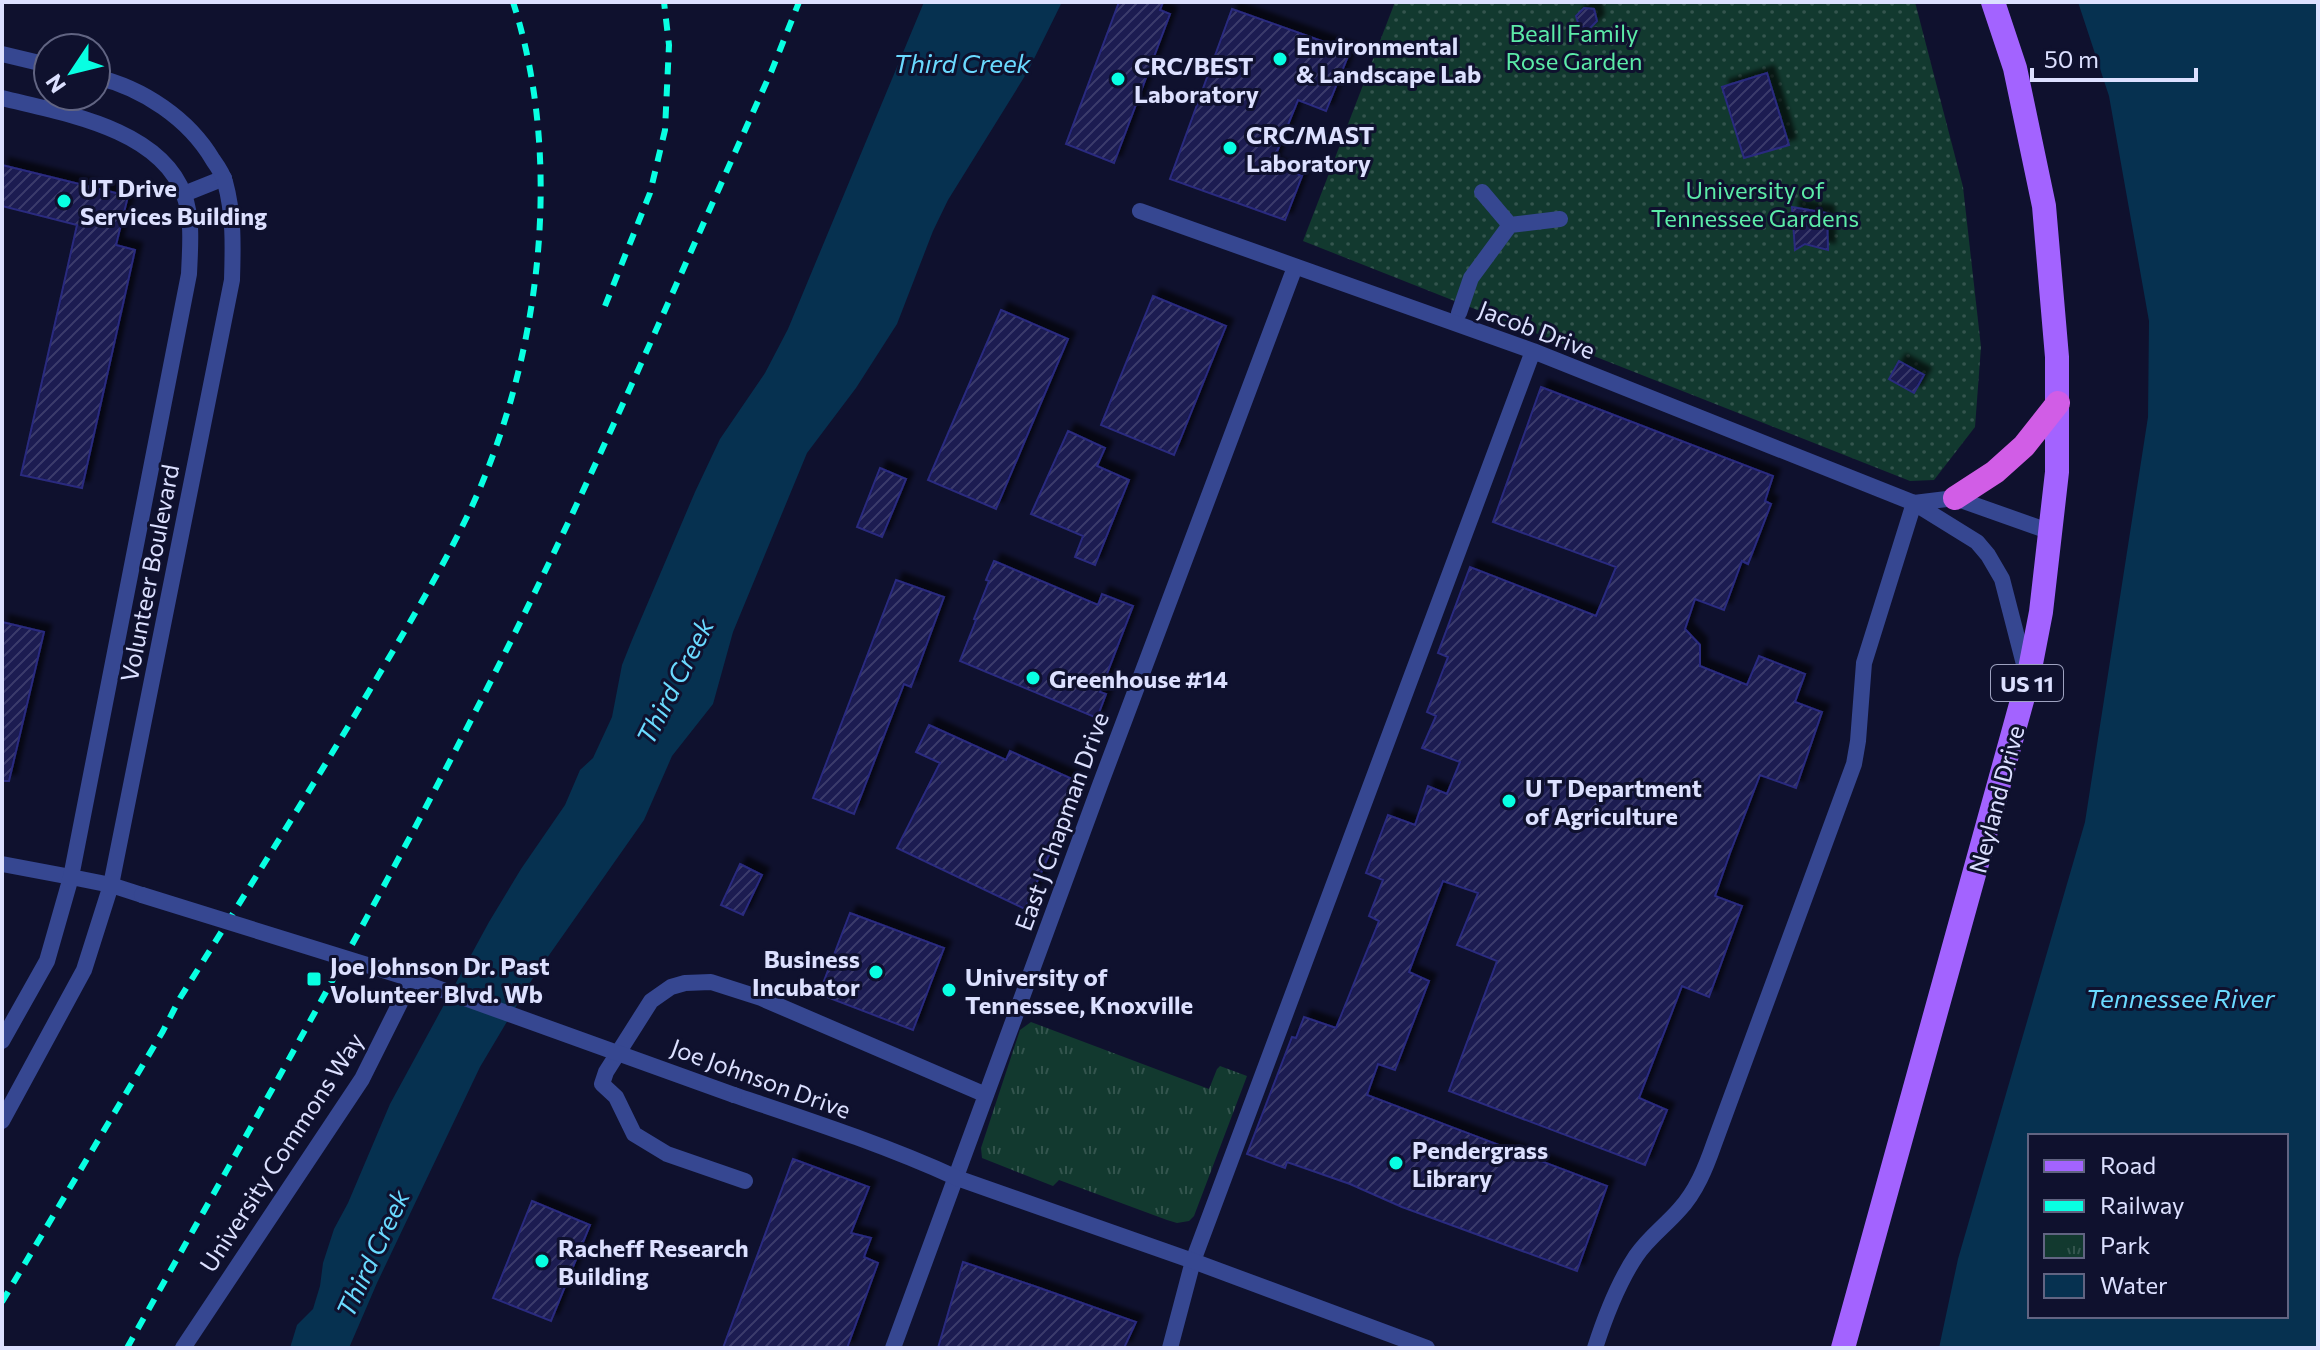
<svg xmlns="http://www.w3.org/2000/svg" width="2320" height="1350" font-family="Commissioner,sans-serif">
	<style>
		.grass { fill: url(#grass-dots) }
		.park { fill: url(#park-tufts) }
		.water { fill: #063150; fill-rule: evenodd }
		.building { fill: url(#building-hatch); stroke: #2a2b7f; stroke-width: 2; filter: url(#shadow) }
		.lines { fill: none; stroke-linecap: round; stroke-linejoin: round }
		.pedestrian { stroke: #364791; stroke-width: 16 }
		.minor { stroke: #364791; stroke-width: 16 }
		.tertiary { stroke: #364791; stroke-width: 16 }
		.primary { stroke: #a363ff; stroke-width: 24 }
		.trunk { stroke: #d15de6; stroke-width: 24 }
		.rail { stroke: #08ffe2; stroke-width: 6; stroke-dasharray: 12 10; stroke-linecap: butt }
		.tertiary-bridge { stroke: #364791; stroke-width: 16 }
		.poi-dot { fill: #08ffe2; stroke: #0f112e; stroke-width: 3 }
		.labels { text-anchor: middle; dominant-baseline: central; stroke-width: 6; stroke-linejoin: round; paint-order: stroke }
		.shield { fill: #0f112e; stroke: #9ea2c0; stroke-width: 2 }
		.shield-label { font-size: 22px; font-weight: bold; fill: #dce0ff }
		.park-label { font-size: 24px; fill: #5ceba8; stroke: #0f112e }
		.poi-label { font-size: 24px; font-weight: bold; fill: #dce0ff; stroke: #0f112e; text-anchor: start }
		.street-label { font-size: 24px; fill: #dce0ff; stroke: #0f112e }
		.water-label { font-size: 26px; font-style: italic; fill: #6adaff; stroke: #0f112e }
	</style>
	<defs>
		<pattern id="grass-dots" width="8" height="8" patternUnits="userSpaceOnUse" patternTransform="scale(2)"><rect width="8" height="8" fill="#12392f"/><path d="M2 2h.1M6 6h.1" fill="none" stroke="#34554e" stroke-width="1.8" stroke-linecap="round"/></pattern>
		<pattern id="park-tufts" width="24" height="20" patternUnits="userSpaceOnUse" patternTransform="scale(2)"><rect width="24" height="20" fill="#12392f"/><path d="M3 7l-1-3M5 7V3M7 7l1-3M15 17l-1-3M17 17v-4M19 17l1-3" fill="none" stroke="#34554e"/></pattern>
		<pattern id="building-hatch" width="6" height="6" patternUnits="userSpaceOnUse" patternTransform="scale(2)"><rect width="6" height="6" fill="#1a1a51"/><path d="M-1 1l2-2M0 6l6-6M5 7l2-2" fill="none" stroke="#3b3b6b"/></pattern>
		<filter id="shadow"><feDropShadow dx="7" dy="-7" stdDeviation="2" flood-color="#0009"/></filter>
	</defs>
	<rect width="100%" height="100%" fill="#0f112e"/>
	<!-- grass -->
	<path class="grass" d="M1395,2h520l48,185 18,160 -6,80 -41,53 -24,1 -607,-240z"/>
	<!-- park -->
	<path class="park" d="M1031,1022l178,67 8,-20 3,-3 27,10 -53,140 -5,5 -12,2 -10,-3 -108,-40 -6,6 -71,-28 -1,-10 39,-118z"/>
	<!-- water -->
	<path class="water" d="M924,2h138l-34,69 -80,129 -15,31 -36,93 -41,64 -49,65 -74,179 -20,72 -41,52 -28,64 -111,158 -53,89 -103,216 -28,65h-59l7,-23 16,-16 7,-23 3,-23 11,-34 14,-26 42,-99 99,-182 32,-53 44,-64 15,-35 13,-12 19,-41 10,-52 10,-25 63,-148 25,-53 45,-66 23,-44z
		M2078,2h240v1346h-379l19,-89 127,-437 63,-405 1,-96 -40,-225zM2030,1136h256v180h-256z"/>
	<!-- building -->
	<path class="building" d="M1119,2h44l-3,8 10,4 -56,149 -48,-19z
		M1584,8l10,1 3,12 -8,8 -10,-3 -3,-10z
		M1232,9l118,42 -24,60 -28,-11 -26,64 30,12 -17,44 -115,-41z
		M1767,73l22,72 -45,13 -22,-71z
		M2,165l126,31 -12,49 19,5 -53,238 -61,-13 56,-250 -75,-19z
		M1792,207l35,6 1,37 -23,-6 -10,6z
		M1153,296l73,30 -52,129 -73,-30z
		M1001,310l67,29 -72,170 -68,-29z
		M1899,361l25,14 -10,18 -25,-14z
		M1541,387l232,89 -8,25 6,3 -23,60 -6,-3 -18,49 -29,-11 -10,30 15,16v21l47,19 12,-29 46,18 -10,28 27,10 -26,76 -36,-13 -30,78 -15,43 27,10 -33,91 -27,-11 -43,112 28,12 -22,55 -196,-74 48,-130 -40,-16 21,-52 -35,-12 -34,91 20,9 -34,89 -17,-6 -11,31 240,91 -30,85 -175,-64 -52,-23 -63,-22 -2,6 -38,-14 45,-117 4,1 8,-21 32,11 43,-107 -10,-5 14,-36 -17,-7 22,-58 27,10 13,-39 19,8 13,-32 -38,-14 14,-32 -9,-4 21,-55 -10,-4 32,-86 126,49 20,-49 -123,-45z
		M1068,431l37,17 -8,18 32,14 -34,85 -20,-8 8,-21 -52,-22z
		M880,468l26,11 -24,58 -25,-10z
		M994,561l104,44 4,-11 31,12 -33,86 6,2 -9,24 -137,-57 16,-41 -2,-1 15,-38 -3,-1z
		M896,580l48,17 -33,90 -7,-3 -50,130 -41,-16z
		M2,622l42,10 -35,149h-7z
		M929,725l77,35 4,-9 71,32 -56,126 -128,-61 43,-85 -24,-11z
		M740,864l22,11 -19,40 -22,-10z
		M850,913l94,35 -31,82 -94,-36z
		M793,1159l76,28 -18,46 20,5 -7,19 14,6 -31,85h-124z
		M532,1201l58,24 -39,96 -58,-23z
		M963,1262l71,24 102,36 -12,26h-186z"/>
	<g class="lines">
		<!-- pedestrian -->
		<path class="pedestrian" d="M1482,192l28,33
			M1459,313l12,-35 39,-53 50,-6"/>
		<!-- minor -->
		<path class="minor" d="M184,194l40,-16
			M1140,211l393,140 381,152 63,39 11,13 14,24 24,93
			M1914,503l41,-5 96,34
			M2,864l69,13
			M745,1181l-78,-27 -33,-20 -18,-37 -14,-13 4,-12 45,-71 20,-14 14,-4 26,-1 50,16 225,97
			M893,1348l207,-563 195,-518
			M1170,1348l23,-87 340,-910
			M1595,1348c10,-31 23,-65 41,-92 12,-18 29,-30 43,-46 17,-18 27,-43 35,-66l140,-380 4,-23 6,-78 50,-160"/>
		<!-- tertiary -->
		<path class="tertiary" d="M2,54l46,11
			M2,98c60,15 158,30 182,97 9,24 6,54 5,79l-118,603 -24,84 -45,80
			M71,877l40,8 31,10
			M734,1095c74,25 151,50 223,83l236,83 234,87
			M2,1121l82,-151 27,-85 121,-605c1,-33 2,-66 -7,-98 -2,-8 -7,-15 -12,-22 -24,-41 -70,-72 -117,-83
			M183,1348l179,-269 50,-100"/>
		<!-- primary -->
		<path class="primary" d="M1843,1348l185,-669 13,-67 16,-140v-115l-13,-151 -29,-138 -22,-66"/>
		<!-- trunk -->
		<path class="trunk" d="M1955,498l40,-26 29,-26 34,-43"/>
		<!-- rail -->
		<path class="rail" d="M605,306l45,-113 15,-63 4,-85 -5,-43
			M2,1302l161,-271 17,-33c59,-94 118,-188 175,-283 41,-70 84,-138 118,-211 68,-150 91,-344 40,-502
			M127,1348c149,-266 301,-530 432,-806 74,-156 142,-315 213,-472l27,-68"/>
		<!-- tertiary-bridge -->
		<path class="tertiary-bridge" d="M142,895l270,84 322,116"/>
	</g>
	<!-- markers -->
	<g class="poi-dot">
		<circle cx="1280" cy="59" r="8"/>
		<circle cx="1118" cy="79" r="8"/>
		<circle cx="1230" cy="148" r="8"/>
		<circle cx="64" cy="201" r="8"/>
		<circle cx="1033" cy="678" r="8"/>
		<circle cx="1509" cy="801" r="8"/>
		<circle cx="876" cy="972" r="8"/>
		<rect x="306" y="971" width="16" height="16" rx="4"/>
		<circle cx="949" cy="990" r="8"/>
		<circle cx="1396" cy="1163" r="8"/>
		<circle cx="542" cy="1261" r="8"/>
	</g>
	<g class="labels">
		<!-- shield labels -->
		<rect class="shield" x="1991" y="665" width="72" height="36" rx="6"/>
		<g class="shield-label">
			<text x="2027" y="683">US 11</text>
		</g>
		<!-- park labels -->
		<g class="park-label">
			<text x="1574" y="32">Beall Family<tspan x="1574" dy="28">Rose Garden</tspan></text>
			<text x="1755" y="189">University of<tspan x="1755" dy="28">Tennessee Gardens</tspan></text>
		</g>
		<!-- poi labels -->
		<g class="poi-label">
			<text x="1296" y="45">Environmental<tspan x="1296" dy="28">&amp; Landscape Lab</tspan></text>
			<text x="1134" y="65">CRC/BEST<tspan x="1134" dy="28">Laboratory</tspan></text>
			<text x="1246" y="134">CRC/MAST<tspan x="1246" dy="28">Laboratory</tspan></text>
			<text x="80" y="187">UT Drive<tspan x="80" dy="28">Services Building</tspan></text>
			<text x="1049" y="678">Greenhouse #14</text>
			<text x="1525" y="787">U T Department<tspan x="1525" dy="28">of Agriculture</tspan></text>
			<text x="860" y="958" text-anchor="end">Business<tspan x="860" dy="28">Incubator</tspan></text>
			<text x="330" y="965">Joe Johnson Dr. Past<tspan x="330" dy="28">Volunteer Blvd. Wb</tspan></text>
			<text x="965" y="976">University of<tspan x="965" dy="28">Tennessee, Knoxville</tspan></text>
			<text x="1412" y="1149">Pendergrass<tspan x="1412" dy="28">Library</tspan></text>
			<text x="558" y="1247">Racheff Research<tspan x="558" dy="28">Building</tspan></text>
		</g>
		<!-- street labels -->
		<g class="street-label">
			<text transform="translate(1537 329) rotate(21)">Jacob Drive</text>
			<text transform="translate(149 573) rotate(-79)">Volunteer Boulevard</text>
			<text transform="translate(1996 799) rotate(-75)">Neyland Drive</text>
			<text transform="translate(1061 821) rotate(-70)">East J Chapman Drive</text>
			<text transform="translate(761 1078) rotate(20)">Joe Johnson Drive</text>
			<text transform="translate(281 1152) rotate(-57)">University Commons Way</text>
		</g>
		<!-- water labels -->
		<g class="water-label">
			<text x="962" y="62">Third Creek</text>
			<text transform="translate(674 681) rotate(-63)">Third Creek</text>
			<text x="2180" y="997">Tennessee River</text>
			<text transform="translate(372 1253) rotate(-65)">Third Creek</text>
		</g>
	</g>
	<!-- border -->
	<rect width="2320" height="1350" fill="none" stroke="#dce0ff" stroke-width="8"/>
	<!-- legend -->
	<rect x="2028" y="1134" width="260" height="184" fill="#0f112e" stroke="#616482" stroke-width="2"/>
	<rect x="2044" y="1160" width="40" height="12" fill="#a363ff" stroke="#616482" stroke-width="2"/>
	<text x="2100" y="1174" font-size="24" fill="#dce0ff">Road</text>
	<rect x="2044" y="1200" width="40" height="12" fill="#08ffe2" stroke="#616482" stroke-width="2"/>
	<text x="2100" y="1214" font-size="24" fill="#dce0ff">Railway</text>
	<rect x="2044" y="1234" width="40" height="24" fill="url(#park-tufts)" stroke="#616482" stroke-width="2"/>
	<text x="2100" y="1254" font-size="24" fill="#dce0ff">Park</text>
	<rect x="2044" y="1274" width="40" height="24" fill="#063150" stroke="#616482" stroke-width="2"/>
	<text x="2100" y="1294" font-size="24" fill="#dce0ff">Water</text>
	<!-- north arrow -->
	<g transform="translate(72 72) rotate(235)"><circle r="38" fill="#0f112e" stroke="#616482" stroke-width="2"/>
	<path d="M0-6L14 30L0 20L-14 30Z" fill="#08ffe2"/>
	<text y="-12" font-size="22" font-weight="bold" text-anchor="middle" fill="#dce0ff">N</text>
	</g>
	<!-- scale -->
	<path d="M2032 68v12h164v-12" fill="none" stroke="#dce0ff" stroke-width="4"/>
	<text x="2044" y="68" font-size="24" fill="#dce0ff" stroke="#0f112e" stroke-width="6" paint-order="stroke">50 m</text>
</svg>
